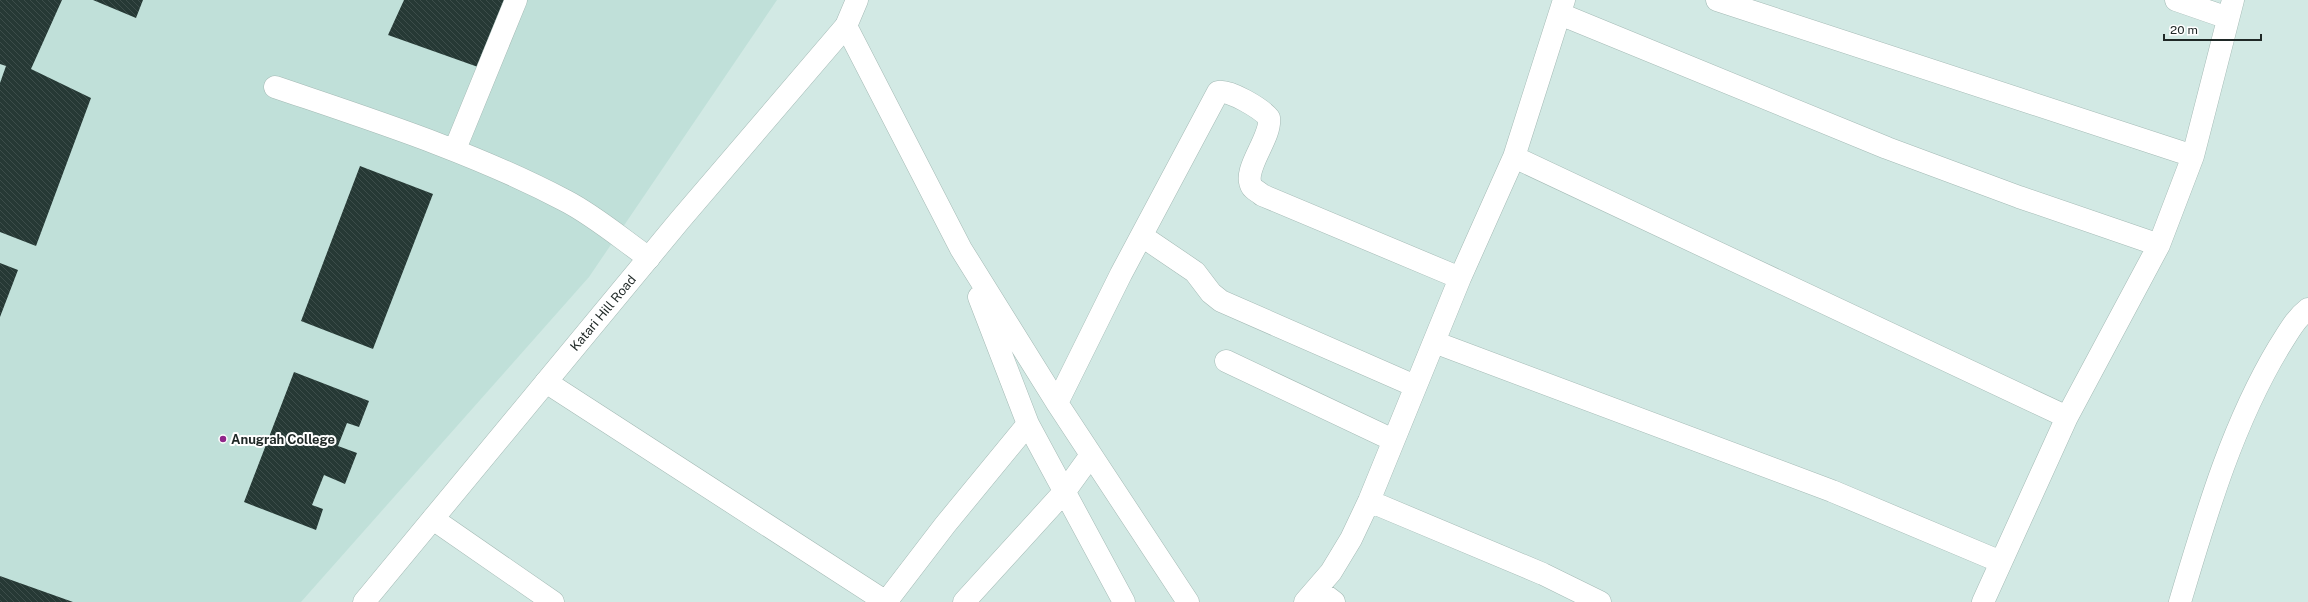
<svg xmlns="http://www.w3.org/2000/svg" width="2308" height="602" font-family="'Public Sans',sans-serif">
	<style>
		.built { fill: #c0e0d9 }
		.building { fill: url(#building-back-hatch) }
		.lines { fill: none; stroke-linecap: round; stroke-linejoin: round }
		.minor-casing { stroke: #a4bab5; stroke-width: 23 }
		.major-casing { stroke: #a4bab5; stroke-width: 23 }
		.minor { stroke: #fff; stroke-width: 22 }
		.major { stroke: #fff; stroke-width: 22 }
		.poi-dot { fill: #90268a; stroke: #fff; stroke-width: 1.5 }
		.labels { text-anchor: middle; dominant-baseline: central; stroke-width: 4; stroke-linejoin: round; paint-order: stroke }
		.street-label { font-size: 13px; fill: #1f2826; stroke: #fff }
		.poi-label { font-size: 13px; font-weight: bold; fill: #1f2826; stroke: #fff; text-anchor: start }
	</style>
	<defs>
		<pattern id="building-back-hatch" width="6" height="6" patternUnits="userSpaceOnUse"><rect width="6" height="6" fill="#263935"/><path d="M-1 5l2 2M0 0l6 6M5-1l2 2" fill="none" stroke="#3c4d4a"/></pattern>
	</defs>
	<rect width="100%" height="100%" fill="#d2e9e4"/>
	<!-- built -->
	<path class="built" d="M0,0h777l-188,277 -288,325h-301z"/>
	<!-- building -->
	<path class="building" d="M0,0h62l-31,69 60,29 -55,148 -36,-14v-149l6,-17 -6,-2z
		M93,0h50l-7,18z
		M404,0h102l-28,67 -90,-32z
		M360,166l73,28 -60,155 -72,-28z
		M0,263l18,7 -18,47z
		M294,372l75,29 -10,26 -12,-4 -9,23 19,7 -12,31 -21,-9 -12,30 11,4 -7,21 -72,-28z
		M0,576l73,26h-73z"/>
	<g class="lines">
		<defs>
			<path id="minor" d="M1717,0l476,156
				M2176,0l52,18
				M1560,14l327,134 132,49 140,48
				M846,26l115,223 96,154 131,199
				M275,87c100,34 198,65 291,114 29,15 57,39 83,57
				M455,149l61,-149
				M1514,157l553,260
				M1142,236l53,36 16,21 10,8 194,85
				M979,297l49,127 96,178
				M1434,342l398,149 169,71
				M1226,361l167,79
				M546,382l340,220
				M1057,403l64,-129 97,-182c11,-3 44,17 51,26 3,20 -28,52 -17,69 2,3 7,5 10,8l198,83
				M1369,501l174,73 57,28
				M433,519l120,83
				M1317,589l17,13
				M886,602l59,-77 83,-101
				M964,602l101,-111 26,-36
				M1305,602l26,-30 20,-33 18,-38 91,-223 54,-121 50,-157
				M1983,602l84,-185 92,-172 34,-89 40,-156
				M2180,602c26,-87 52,-177 99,-255 9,-14 16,-28 29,-38"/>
			<path id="major" d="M364,602l316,-382 166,-194 11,-26"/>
		</defs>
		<!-- minor casing -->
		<use href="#minor" class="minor-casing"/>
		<!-- major casing -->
		<use href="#major" class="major-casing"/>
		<!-- minor -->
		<use href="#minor" class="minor"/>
		<!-- major -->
		<use href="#major" class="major"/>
	</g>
	<!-- markers -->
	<circle class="poi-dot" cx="223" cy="439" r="4"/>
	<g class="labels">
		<!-- street labels -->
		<g class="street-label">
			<text transform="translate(603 313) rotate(-50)">Katari Hill Road</text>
		</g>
		<!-- poi labels -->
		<g class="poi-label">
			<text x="231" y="439">Anugrah College</text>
		</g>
	</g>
	<!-- scale -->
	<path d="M2164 34v6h97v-6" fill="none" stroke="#1f2826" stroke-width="2"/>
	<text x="2170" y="34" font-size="12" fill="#1f2826" stroke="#ffffff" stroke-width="3" paint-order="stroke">20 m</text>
</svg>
